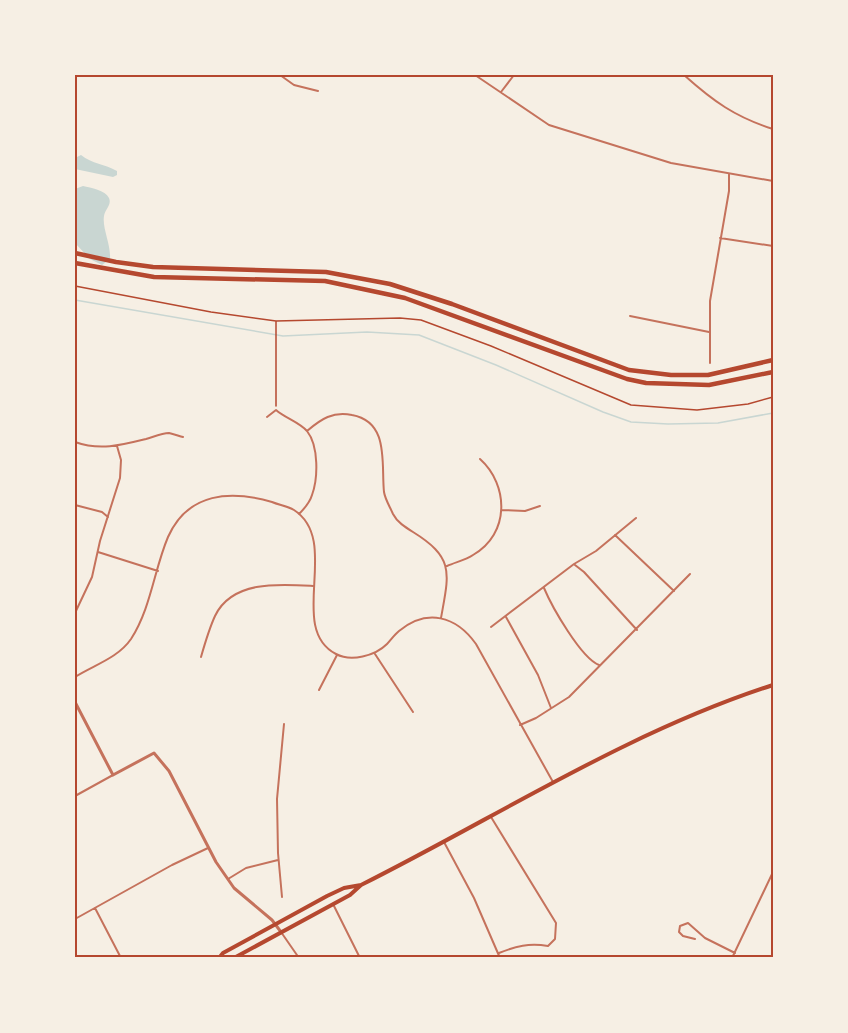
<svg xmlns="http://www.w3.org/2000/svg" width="848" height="1033" font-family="'IBM Plex Sans',sans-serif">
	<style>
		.water { fill: #c9d6d2 }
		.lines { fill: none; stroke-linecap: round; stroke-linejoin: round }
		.stream { stroke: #c9d6d2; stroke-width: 1.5 }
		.path { stroke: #b5482f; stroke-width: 1.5 }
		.minor { stroke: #c5725c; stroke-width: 2 }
		.tertiary { stroke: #c5725c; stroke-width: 3 }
		.secondary { stroke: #b5482f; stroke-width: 4 }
		.primary { stroke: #b5482f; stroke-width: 4.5 }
		.neatline { fill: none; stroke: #b5482f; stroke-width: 2 }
	</style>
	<rect width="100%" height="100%" fill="#f6efe4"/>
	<!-- water -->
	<path class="water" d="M81,155c11,9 24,9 36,16v4l-4,2 -38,-8v-11z
		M83,186c8,2 22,4 26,12 3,7 -4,11 -5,18 -2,12 7,28 6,43l-8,6 -12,-6 -15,-16v-54z"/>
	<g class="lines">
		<!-- stream -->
		<path class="stream" d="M75,300l208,36 84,-4 52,3 77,30 107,47 28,10 37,2 50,-1 55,-10"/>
		<!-- path -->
		<path class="path" d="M75,286l136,26 65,9 124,-3 21,2 70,26 140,59 66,5 51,-6 25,-7
			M276,321v85"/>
		<!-- minor -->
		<path class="minor" d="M280,75l14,10 24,6
			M475,75l74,50 122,38 102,18
			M684,75c29,26 51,42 89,54
			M501,92l13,-17
			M720,238l53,8
			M630,316l79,16
			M710,363v-62l19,-110v-17
			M267,417l9,-7c9,8 23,12 31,21 12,15 11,48 5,64 -2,7 -8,14 -13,19
			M307,431c14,-12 26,-20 45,-16 38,7 29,49 32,77 1,7 6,15 9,22 4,8 12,13 20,18 42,26 36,41 28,86
			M75,442c25,9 47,3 71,-3 7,-2 16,-6 23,-6 5,1 10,3 14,4
			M75,505l27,7 6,5
			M502,510l23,1 15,-5
			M615,535l59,56
			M98,552l60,19
			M575,565l9,7 53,58
			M447,566c9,-4 19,-6 26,-11 37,-21 36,-70 7,-96
			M544,588c8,19 37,70 55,77
			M75,613l17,-36 8,-36 20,-63 1,-18 -4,-14
			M506,617l32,58 13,33
			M491,627l83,-63 22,-13 40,-33
			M375,654l38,58
			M201,657c4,-14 8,-28 14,-41 17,-36 65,-32 98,-30
			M75,677c19,-12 43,-19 56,-38 20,-31 23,-69 37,-102 20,-45 63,-47 104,-35 7,3 15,4 22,8 48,31 -8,118 42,144 15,8 39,2 51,-10 4,-4 7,-9 12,-13 28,-23 57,-15 77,13l77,138
			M319,690l18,-35
			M520,725l16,-7 33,-21 121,-123
			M75,796l38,-21
			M491,817l65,106 -1,16 -7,7c-19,-3 -32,0 -49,7
			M444,842l30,56 26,60
			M228,879l18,-11 32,-8
			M282,897l-4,-44 -1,-54 7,-75
			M333,904l27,54
			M95,908l26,50
			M75,919l97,-54 36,-17
			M281,932l18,26
			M695,939l-12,-3 -4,-4 1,-6 8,-3 17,15 30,15
			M732,958l41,-86"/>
		<!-- tertiary -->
		<path class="tertiary" d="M75,702l38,73 41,-22 15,18 47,91 18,26 38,32 9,12"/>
		<!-- secondary -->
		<path class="secondary" d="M219,958l4,-5 104,-57 17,-8 17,-3
			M234,958l116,-63 11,-10c136,-68 266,-153 412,-200"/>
		<!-- primary -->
		<path class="primary" d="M75,253l41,9 37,5 173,5 64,12 62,20 177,66 42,5h37l65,-15
			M75,263l79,14 171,4 80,17 222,81 19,4 63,2 64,-13"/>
	</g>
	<!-- border -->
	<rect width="848" height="1033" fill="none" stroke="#f6efe4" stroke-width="153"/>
	<rect x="76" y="76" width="696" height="880" class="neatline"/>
</svg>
